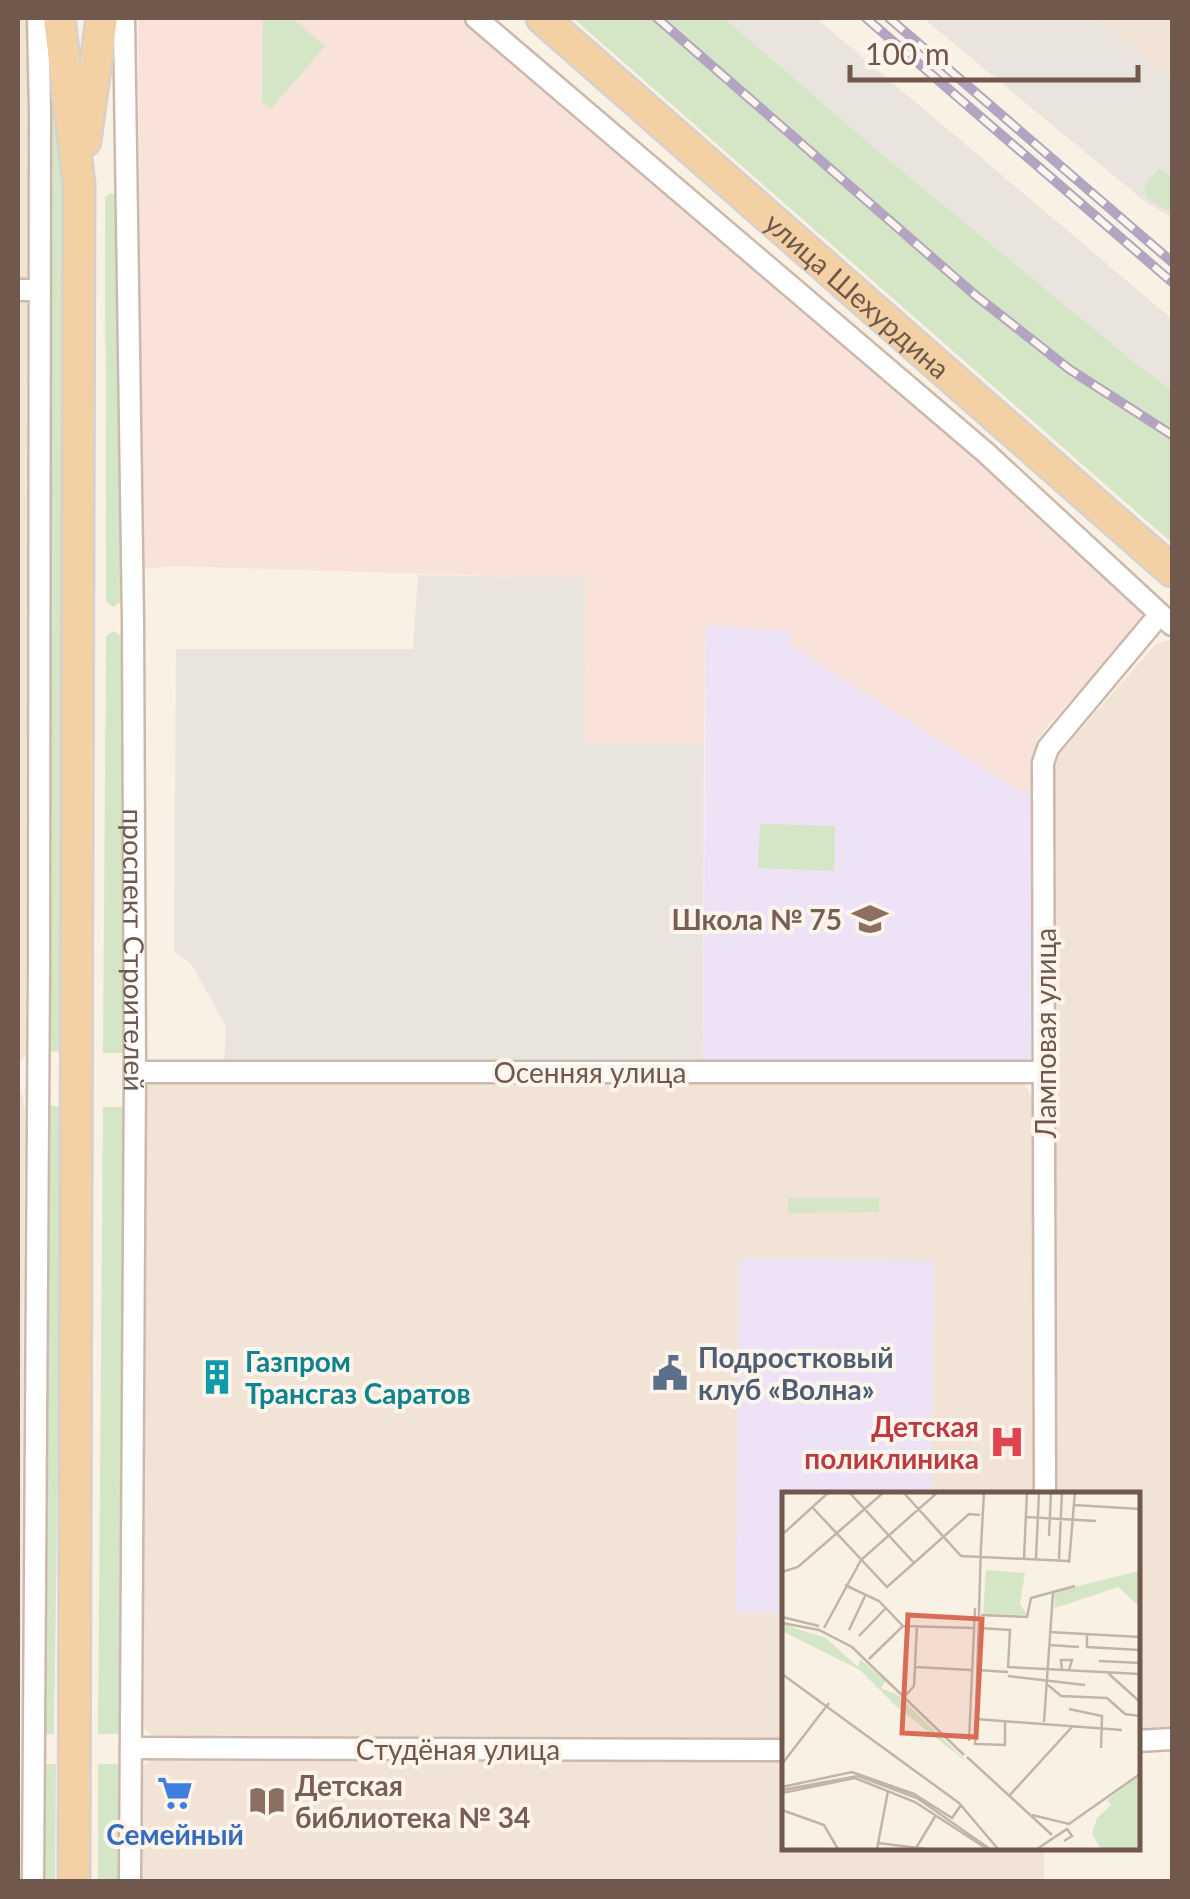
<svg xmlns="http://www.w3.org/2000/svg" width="1190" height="1899" font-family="Lato,sans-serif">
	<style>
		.residential { fill: #f1e3d5 }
		.commercial { fill: #f9e2da }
		.industrial { fill: #eae4df }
		.education { fill: #eee2f6 }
		.green { fill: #d4e6c5 }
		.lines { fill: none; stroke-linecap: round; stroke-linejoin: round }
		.minor-casing { stroke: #cbb9ad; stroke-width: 25 }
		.primary-casing { stroke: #d7d0cd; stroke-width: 35 }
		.minor { stroke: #fff; stroke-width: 20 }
		.primary { stroke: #f3d1a4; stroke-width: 30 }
		.rail-casing { stroke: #b3a5c2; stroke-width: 10 }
		.rail { stroke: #fdf5eb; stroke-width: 6; stroke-dasharray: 19; stroke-linecap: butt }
		.labels { text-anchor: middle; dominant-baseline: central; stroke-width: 8; stroke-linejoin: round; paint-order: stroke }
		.street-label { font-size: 28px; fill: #71584d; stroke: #fdf5eb }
		.education-label { font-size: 28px; font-weight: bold; fill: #785e54; stroke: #fdf5eb; text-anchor: end }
		.service-label { font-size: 28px; font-weight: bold; fill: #4e5e75; stroke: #fdf5eb; text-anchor: start }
		.culture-label { font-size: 28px; font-weight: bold; fill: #0d838f; stroke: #fdf5eb; text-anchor: start }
		.health-label { font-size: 28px; font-weight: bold; fill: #be3a42; stroke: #fdf5eb; text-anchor: end }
		.shop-label { font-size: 28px; font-weight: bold; fill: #366cbe; stroke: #fdf5eb }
		.inset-road { fill: none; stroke: #c3b4a8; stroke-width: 2.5 }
		.view { fill: #d96c56; fill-opacity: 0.15; stroke: #d96c56; stroke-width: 5 }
		.inset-edge { fill: none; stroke: #71584d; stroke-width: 5 }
	</style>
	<rect width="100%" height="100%" fill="#faf1e5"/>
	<!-- residential -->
	<path class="residential" d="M18,18h10l1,20 5,240 -5,6h-11z
		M1095,18h77v60z
		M18,299h5l4,4 -1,749 -3,7 -5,4z
		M1169,640h3v1090l-34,2v-238h-81l-3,-723 6,-18 96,-109z
		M155,1079l869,4 10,18v393h-249v246l-628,-2 -11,-7 -5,-10 1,-398 3,-231 3,-8z
		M18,1090l4,4 3,17 -5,619 -2,3z
		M156,1757l629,5v84l259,1v35h-906v-104l5,-12z"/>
	<!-- commercial -->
	<path class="commercial" d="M138,18h326l677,579 6,14 -8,17 -91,97 -9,13 -2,54 -17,1 -232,-149 4,-12 -86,-7 -2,118h-120l2,-164 -414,-13 -29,3z"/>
	<!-- industrial -->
	<path class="industrial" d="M724,18h92l356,301v71l-38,-28 -250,-206z
		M923,18h172l77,60v140l-29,-18z
		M418,575l168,3 -2,165h120l-1,323 -479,-5 2,-34 -34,-62 -18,-14 2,-302h237z"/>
	<!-- education -->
	<path class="education" d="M706,625l87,7 -5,12 232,148h17l1,253 -5,11 -6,6 -6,3 -318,1z
		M739,1259l195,2 -2,233h-147v119l-49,-1z"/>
	<!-- green -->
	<path class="green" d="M263,18h29l33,28 -54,63 -9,-7z
		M573,18h151l160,138 250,206 38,28v153z
		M56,107l5,4 1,86 1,855 -14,-1 1,-940z
		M1160,168l12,10v35l-25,-15 -3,-13z
		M111,193l8,3 2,406 -8,5 -7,-5 -1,-405z
		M114,631l7,5 3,417h-21l3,-417z
		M760,824l75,2 -1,45 -76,-3z
		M48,1106h15l-9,628h-11z
		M103,1107h21l-5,627h-21z
		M788,1198h91v14l-91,1z
		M44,1764h12l-1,117 -12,1z
		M98,1764h21l1,117h-22z"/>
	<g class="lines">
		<defs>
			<g id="minor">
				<path id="s1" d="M124,18l9,603 2,451 -5,810"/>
				<path d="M476,18l509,434 187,173"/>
				<path d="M18,290h22"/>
				<path d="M135,1072h910"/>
				<path d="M1045,1494l-2,-731 5,-15 112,-134"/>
				<path d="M1138,1741l34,-2"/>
				<path d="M131,1748l654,2"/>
				<path d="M33,1882l6,-915 1,-856 -2,-93"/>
			</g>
			<g id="primary">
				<path d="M59,18l20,165 -5,1699"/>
				<path id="s2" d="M542,18l630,553"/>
				<path d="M85,141l17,-123"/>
			</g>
		</defs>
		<!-- minor casing -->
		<use href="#minor" class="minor-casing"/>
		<!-- primary casing -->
		<use href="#primary" class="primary-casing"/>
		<!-- minor -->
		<use href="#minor" class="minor"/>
		<!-- primary -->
		<use href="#primary" class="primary"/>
		<defs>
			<path id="rail" d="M657,18l318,277 94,74 103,66
				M866,18l306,264
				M889,18l283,244"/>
		</defs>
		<!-- rail casing -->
		<use href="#rail" class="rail-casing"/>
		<!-- rail -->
		<use href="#rail" class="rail"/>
	</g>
	<!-- icons -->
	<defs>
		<symbol id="school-bare" viewBox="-9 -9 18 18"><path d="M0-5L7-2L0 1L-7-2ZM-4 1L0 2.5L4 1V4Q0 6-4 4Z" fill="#8d6e63" stroke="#fdf5eb" stroke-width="2.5" paint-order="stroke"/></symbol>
		<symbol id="civic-bare" viewBox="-9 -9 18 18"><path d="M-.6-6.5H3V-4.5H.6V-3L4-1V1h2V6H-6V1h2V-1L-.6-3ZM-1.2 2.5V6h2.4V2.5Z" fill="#5c6f8a" stroke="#fdf5eb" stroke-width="2.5" paint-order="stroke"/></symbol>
		<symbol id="building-bare" viewBox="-9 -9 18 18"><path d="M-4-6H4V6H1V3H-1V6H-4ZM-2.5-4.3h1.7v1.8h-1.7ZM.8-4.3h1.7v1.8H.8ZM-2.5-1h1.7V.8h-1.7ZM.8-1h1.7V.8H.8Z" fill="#0f9aa8" stroke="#fdf5eb" stroke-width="2.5" paint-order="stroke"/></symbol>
		<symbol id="hospital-bare" viewBox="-9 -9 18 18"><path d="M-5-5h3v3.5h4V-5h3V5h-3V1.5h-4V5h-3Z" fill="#e0444e" stroke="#fdf5eb" stroke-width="2.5" paint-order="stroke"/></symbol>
		<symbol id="supermarket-bare" viewBox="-9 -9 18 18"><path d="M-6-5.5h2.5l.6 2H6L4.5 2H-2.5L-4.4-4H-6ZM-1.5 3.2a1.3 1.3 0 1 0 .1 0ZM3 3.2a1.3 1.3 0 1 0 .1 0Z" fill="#3f7fe0" stroke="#fdf5eb" stroke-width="2.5" paint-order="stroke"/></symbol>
		<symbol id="library-bare" viewBox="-9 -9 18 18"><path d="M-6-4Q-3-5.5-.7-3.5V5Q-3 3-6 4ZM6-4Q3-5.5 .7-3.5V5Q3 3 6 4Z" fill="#8d6e63" stroke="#fdf5eb" stroke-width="2.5" paint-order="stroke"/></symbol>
	</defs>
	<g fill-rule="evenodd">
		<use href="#school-bare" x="845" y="894" width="50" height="50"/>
		<use href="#civic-bare" x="645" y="1348" width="50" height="50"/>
		<use href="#building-bare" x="192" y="1352" width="50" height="50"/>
		<use href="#hospital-bare" x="982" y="1417" width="50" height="50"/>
		<use href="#supermarket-bare" x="150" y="1768" width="50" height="50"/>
		<use href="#library-bare" x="242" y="1776" width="50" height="50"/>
	</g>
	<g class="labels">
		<!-- street labels -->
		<g class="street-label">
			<text stroke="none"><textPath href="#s2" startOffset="420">улица Шехурдина</textPath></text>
			<text stroke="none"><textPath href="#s1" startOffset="932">проспект Строителей</textPath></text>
			<text transform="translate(1045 1033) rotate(-90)">Ламповая улица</text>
			<text x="590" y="1072">Осенняя улица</text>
			<text x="458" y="1749">Студёная улица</text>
		</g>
		<!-- education labels -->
		<g class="education-label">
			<text x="842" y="919">Школа № 75</text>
			<text x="295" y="1785" text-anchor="start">Детская<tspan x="295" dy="32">библиотека № 34</tspan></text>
		</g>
		<!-- service labels -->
		<g class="service-label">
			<text x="698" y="1357">Подростковый<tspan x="698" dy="32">клуб «Волна»</tspan></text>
		</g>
		<!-- culture labels -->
		<g class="culture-label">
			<text x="245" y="1361">Газпром<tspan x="245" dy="32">Трансгаз Саратов</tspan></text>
		</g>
		<!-- health labels -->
		<g class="health-label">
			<text x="979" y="1426">Детская<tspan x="979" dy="32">поликлиника</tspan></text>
		</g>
		<!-- shop labels -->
		<g class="shop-label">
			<text x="175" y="1834">Семейный</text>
		</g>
	</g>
	<!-- overview -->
	<g transform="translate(782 1492)">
		<rect width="358" height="358" fill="#faf1e5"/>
		<path d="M204,78l39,3 -5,31 7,11 -44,-1zM357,79v35l-21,-19 -63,21 -1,-16zM0,132l44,14 32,29 2,-8 26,22 -5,7 17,7 70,68 -71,-56 -37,-37 -78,-39zM357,284v73h-38l-9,-15 5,-16 14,-13 -4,-5z" fill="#d4e6c5"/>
		<path class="inset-road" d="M67,0l65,71M121,0l58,64 108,5M292,13l66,4M30,15l75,80 82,-73 11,1M244,25l70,4M2,41l45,-41M267,44l2,-44M199,55l3,-55M242,66l3,-66M254,66l3,-66M277,67l3,-67M287,71l6,-71M0,80l16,-5 86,-75M63,93l34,16 24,25 71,2M199,123l46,2 4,-19 44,-12M0,125l37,9M0,131l37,7 33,17 112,108M42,136l37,-68 77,-68M198,136l30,2 -2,38M67,138l17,-36M267,140l91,5M305,142v13l53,3M77,144l27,-28M267,153l30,2M87,167l34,-33M317,169l41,2M133,175l56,3M226,175l132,7M195,178l31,2M280,178l-1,-10h11l-3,10M326,181l32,29M0,182l177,129 39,46M226,184l77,9M266,193l13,11 46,2 18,16 15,2M124,203l8,-9 3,-61M287,217l33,7 -1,32M194,227l146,11M262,230l9,-129M187,249l6,-133M194,252l29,1v-25M193,253l6,-200M185,265l85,78M0,272l47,-61M0,295l70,-15 62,22 38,24 9,-13M0,298l76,-14 59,22 73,51M0,301l73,-15 60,24 72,47M227,304l63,-69M0,318l42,15 14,24M250,323l37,9 71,-50M96,351l48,6M134,356l20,-33M95,357l11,-58M255,357l30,-20 5,7 -8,5"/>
		<path class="view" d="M126,123l74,4 -6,118 -74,-4z"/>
		<rect width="358" height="358" class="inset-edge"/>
	</g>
	<!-- border -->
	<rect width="1190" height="1899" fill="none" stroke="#71584d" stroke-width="40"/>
	<!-- scale -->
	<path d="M850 65v15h288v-15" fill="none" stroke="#71584d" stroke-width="5"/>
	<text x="865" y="65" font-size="30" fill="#71584d" stroke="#fdf5eb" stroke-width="8" paint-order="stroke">100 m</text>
</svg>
